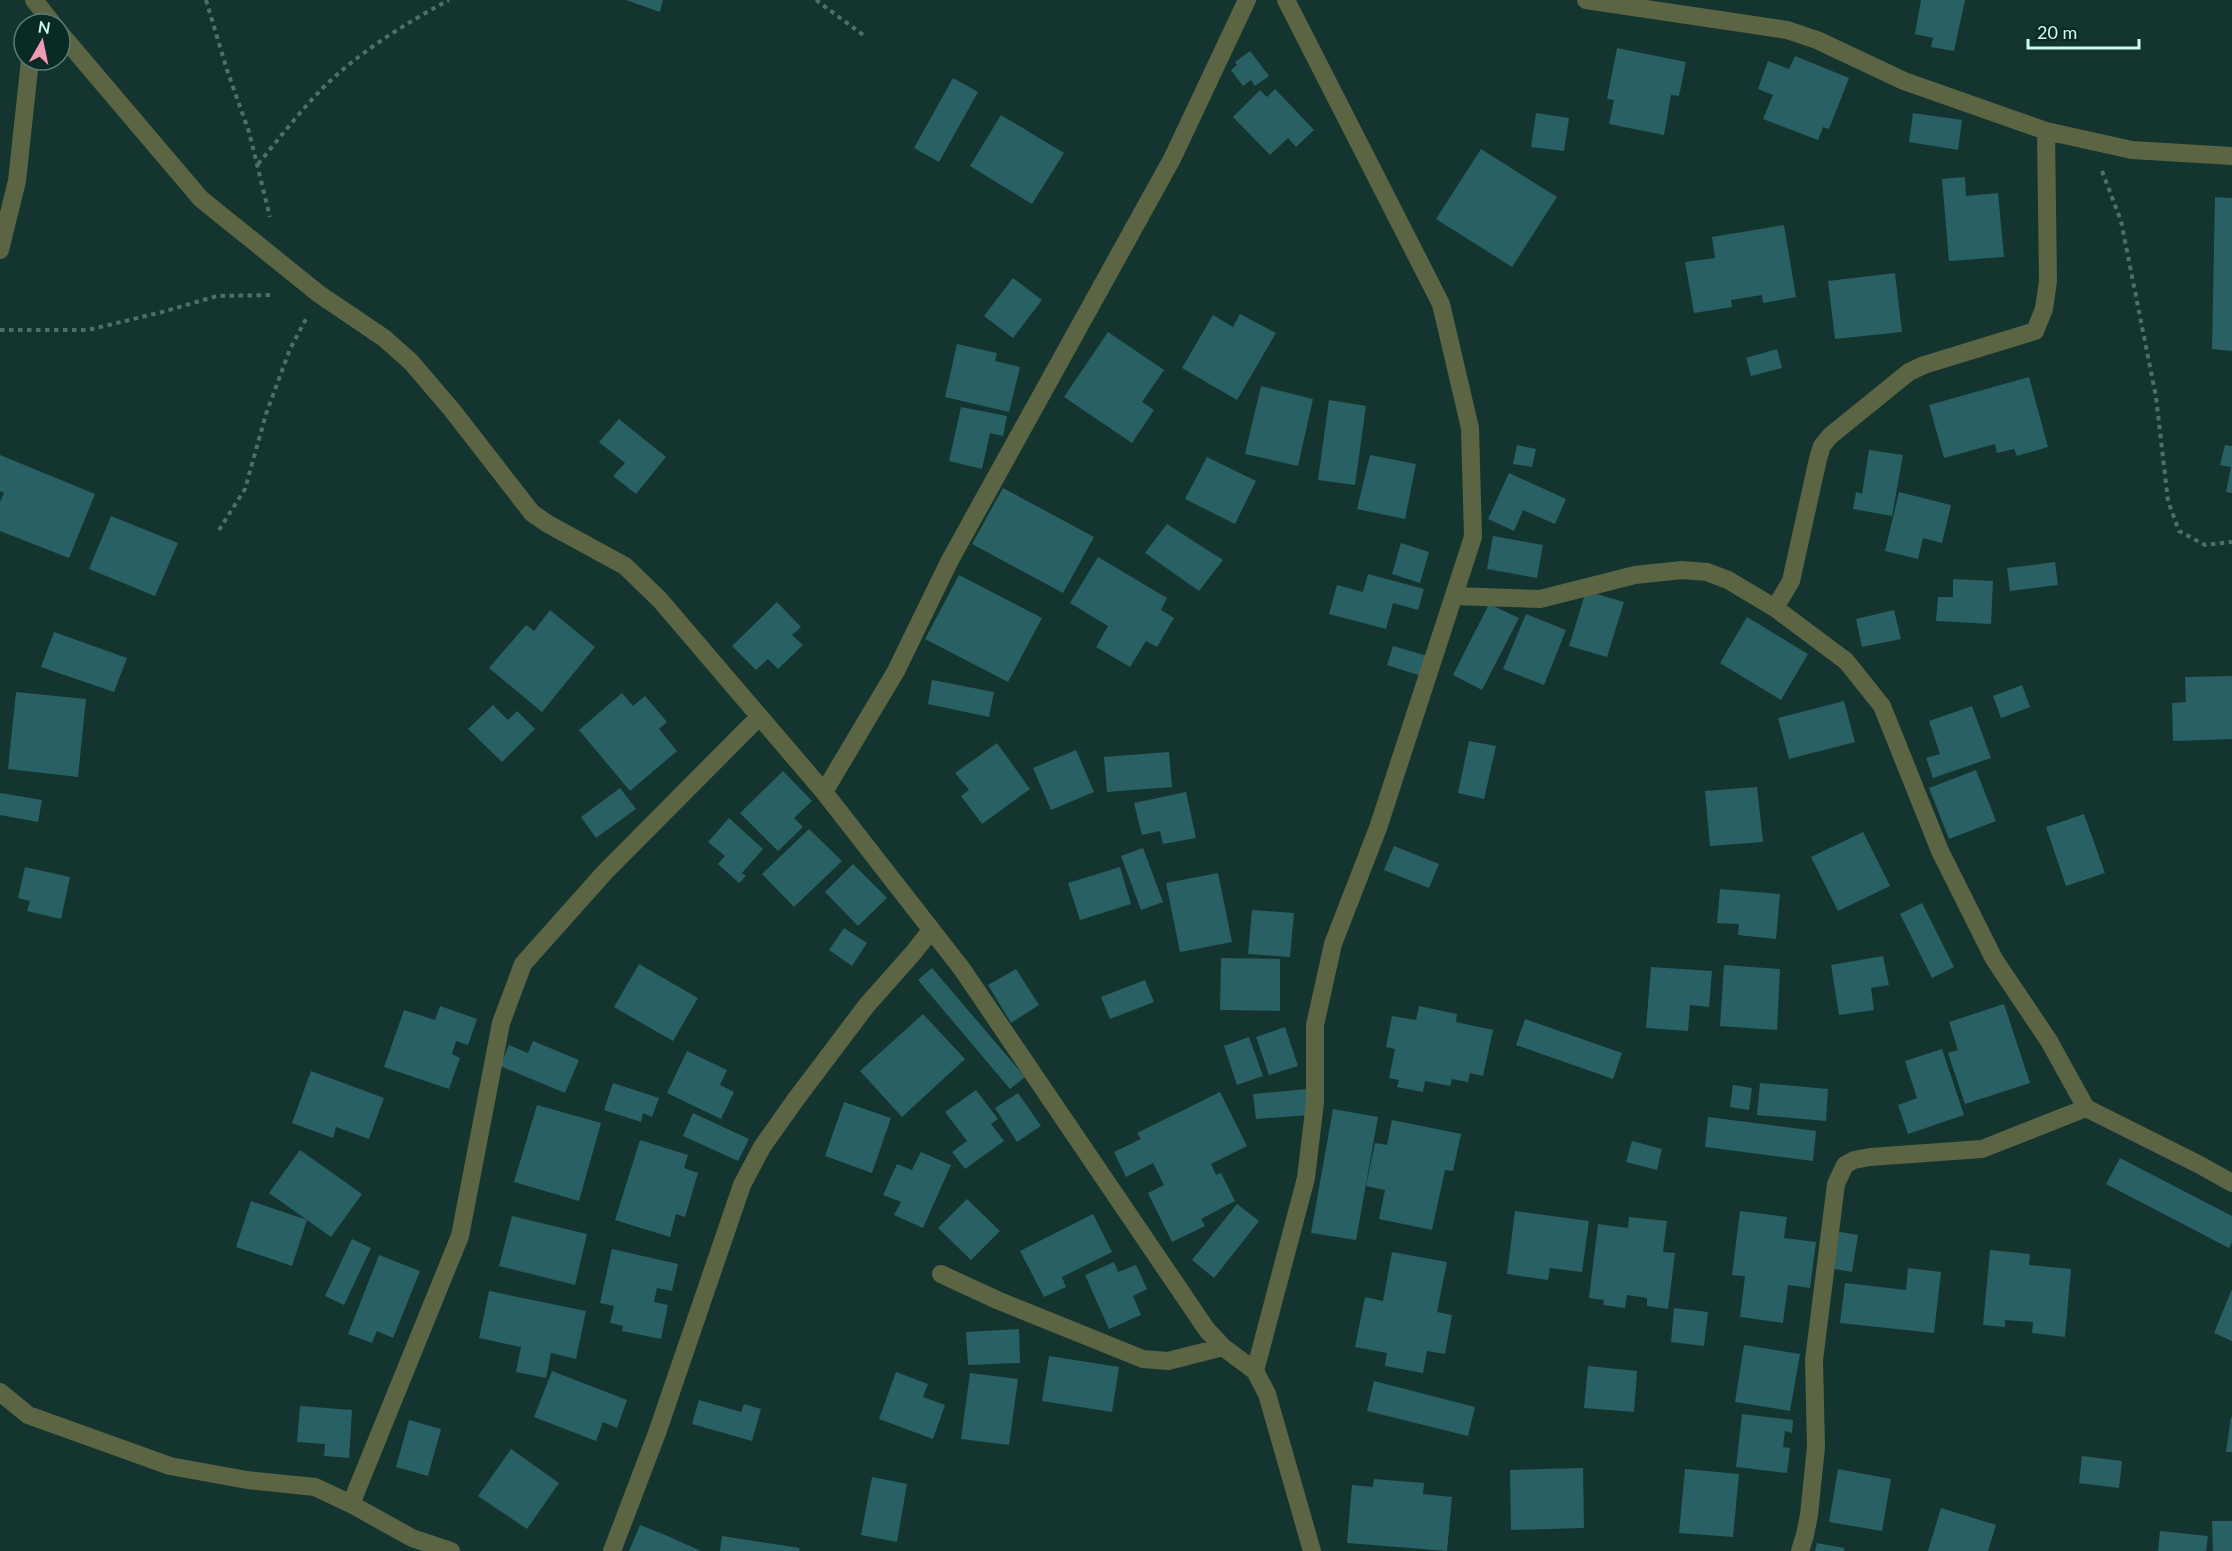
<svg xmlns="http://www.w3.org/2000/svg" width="2232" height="1551" font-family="Lato,sans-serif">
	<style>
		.building { fill: #286064 }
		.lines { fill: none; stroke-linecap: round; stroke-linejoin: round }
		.path { stroke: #4c706a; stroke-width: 4; stroke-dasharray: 4.5 4.5; stroke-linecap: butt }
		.street { stroke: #5b6544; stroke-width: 18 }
	</style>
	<rect width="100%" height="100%" fill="#14342f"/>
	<!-- building -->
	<path class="building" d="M626,0h37l-3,12z
		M1921,0h44l-11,51 -23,-4 2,-9 -18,-4z
		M1617,48l69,14 -7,34 -8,-1 -7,40 -55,-11 5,-24 -7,-1z
		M1250,51l19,25 -14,10 -4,-6 -8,6 -12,-16 6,-5 -2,-3z
		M1795,56l54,22 -20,51 -6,-2 -5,13 -55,-21 10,-24 -15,-6 10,-28 21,8z
		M953,78l25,14 -39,70 -25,-14z
		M1275,89l39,41 -18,17 -8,-9 -18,17 -37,-38 27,-27 7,7z
		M1536,113l33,5 -5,33 -33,-4z
		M1913,113l49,7 -4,30 -49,-8z
		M1001,115l63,38 -32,51 -62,-38z
		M1481,149l76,48 -45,70 -76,-48z
		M1965,177l1,19 32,-3 6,64 -55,4 -7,-82z
		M2215,197l17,1v153l-20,-2z
		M1784,225l12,72 -33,6 -1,-8 -31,5 1,7 -38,6 -9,-51 30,-4 -3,-21z
		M1895,273l7,59 -67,7 -7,-58z
		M1013,278l29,22 -29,38 -29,-22z
		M1240,314l36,19 -39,67 -55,-32 31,-53 20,12z
		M1108,332l56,38 -22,32 12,8 -22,33 -68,-46z
		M957,344l40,9 -2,8 25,6 -11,45 -64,-15z
		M1777,349l5,19 -31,8 -5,-18z
		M2029,377l19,70 -31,9 -3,-7 -17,4 -2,-9 -51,14 -15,-53z
		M1261,386l52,13 -15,67 -53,-12z
		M1329,400l37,6 -11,79 -37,-5z
		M961,407l46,9 -4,20 -13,-3 -8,36 -33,-8z
		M619,419l47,38 -30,37 -23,-18 12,-13 -26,-21z
		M1517,445l19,4 -4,18 -19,-3z
		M2225,445l7,1v47l-6,-1 5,-25 -11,-2z
		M1869,450l34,5 -11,61 -39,-7 3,-17 6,2z
		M0,455l95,39 -26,64 -69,-27v-29l4,-9 -4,-2z
		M1370,455l46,9 -11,55 -48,-10z
		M1207,457l49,24 -21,43 -50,-25z
		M1509,473l57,26 -11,25 -32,-14 -9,21 -26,-12z
		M1003,488l91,49 -31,56 -91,-49z
		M1899,492l52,13 -9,38 -19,-5 -5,21 -33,-8z
		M111,516l67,27 -23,53 -66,-27z
		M1167,524l56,36 -24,31 -54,-38z
		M1493,536l50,9 -6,33 -50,-9z
		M1401,543l28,9 -9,31 -28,-9z
		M1098,557l69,41 -6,12 13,8 -17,29 -11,-6 -16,26 -34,-20 12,-21 -38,-23z
		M2055,562l3,23 -48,6 -3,-23z
		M1368,574l56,15 -6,21 -25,-7 -7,26 -57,-15 8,-29 26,7z
		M959,575l83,43 -34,64 -83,-43z
		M1953,579l40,2 -2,43 -55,-3 2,-24h15z
		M1586,591l38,11 -17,55 -38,-11z
		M777,602l24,25 -9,8 11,10 -25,24 -10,-10 -12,11 -24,-24z
		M1489,604l30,14 -37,72 -29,-15z
		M550,610l45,37 -53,65 -53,-44 37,-43 8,6z
		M1894,610l7,29 -39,8 -6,-28z
		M1526,614l40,16 -22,55 -41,-16z
		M1747,617l61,37 -27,46 -61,-37z
		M54,632l73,26 -13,34 -73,-25z
		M1393,646l38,11 -7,20 -37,-12z
		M2232,676v63l-59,2 -1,-38 14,-1 -1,-25z
		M932,680l62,12 -5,25 -61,-13z
		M2022,685l8,22 -29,11 -8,-22z
		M16,692l70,7 -8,78 -70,-8z
		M622,693l11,13 12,-10 22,26 -8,7 18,22 -47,40 -51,-61z
		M1844,701l11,41 -66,17 -11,-41z
		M493,705l15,15 9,-9 18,18 -33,33 -34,-33z
		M1972,706l19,52 -58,20 -7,-20 14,-4 -11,-33z
		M1469,741l27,5 -12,53 -26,-6z
		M997,743l33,46 -48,35 -21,-28 8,-6 -14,-17z
		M1076,750l18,42 -43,18 -18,-42z
		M1169,752l3,35 -65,5 -3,-35z
		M1976,770l20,51 -47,18 -20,-51z
		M783,771l29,30 -18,17 9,9 -25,24 -38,-38z
		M1757,787l6,55 -53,4 -5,-55z
		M620,788l16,21 -40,29 -15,-21z
		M1186,792l10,46 -33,6 -3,-13 -18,4 -8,-32z
		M0,793l42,7 -4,22 -38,-7z
		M2084,814l21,59 -39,13 -20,-59z
		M729,818l34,31 -21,24 4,3 -7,7 -21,-19 7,-8 -17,-14z
		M809,829l33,32 -48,46 -32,-33z
		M1863,832l27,54 -52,25 -27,-54z
		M1394,846l45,18 -10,24 -45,-18z
		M1143,848l20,54 -22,8 -20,-54z
		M853,864l34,34 -29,28 -33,-34z
		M25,867l45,10 -9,42 -34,-8 3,-10 -12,-3z
		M1120,867l11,37 -51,16 -12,-37z
		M1218,873l14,69 -52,10 -14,-69z
		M1720,889l60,5 -4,45 -38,-4 1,-11 -22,-1z
		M1922,903l32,64 -22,11 -32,-64z
		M1252,910l42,3 -4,44 -42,-3z
		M844,928l23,15 -15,23 -23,-16z
		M1883,956l6,29 -18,3 3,22 -35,5 -8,-50z
		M1221,958l59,1v52l-60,-1z
		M639,964l59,34 -25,43 -59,-34z
		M1724,965l56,4 -3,61 -57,-4z
		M1651,967l61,4 -3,36 -19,-2 -2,26 -42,-3z
		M932,968l93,109 -15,12 -92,-109z
		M1016,969l23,36 -28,18 -23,-38z
		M1145,980l9,22 -44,17 -9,-22z
		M2004,1004l26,79 -65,21 -17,-51 10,-3 -9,-28z
		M440,1006l37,13 -9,26 -12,-4 -4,13 8,4 -11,31 -65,-22 20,-57 31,10z
		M1419,1006l38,8 -1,8 37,8 -10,46 -13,-3 -2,9 -16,-3 -2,7 -25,-5 -2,11 -26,-5 2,-7 -10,-2 6,-29 -9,-2 6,-31 24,4z
		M923,1014l42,45 -63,58 -42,-46z
		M1525,1019l97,34 -9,26 -97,-34z
		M1285,1027l13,39 -29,9 -13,-38z
		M1249,1037l14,39 -26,9 -13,-39z
		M533,1041l46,19 -14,33 -65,-27 9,-21 19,8z
		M1942,1049l22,66 -56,19 -10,-29 19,-7 -12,-37z
		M687,1051l40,19 -7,15 14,7 -13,27 -54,-26z
		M311,1071l73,27 -15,41 -33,-12 -3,11 -41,-15z
		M613,1083l46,15 -7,19 -9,-4 -2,9 -37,-12z
		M1760,1083l68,6 -2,32 -69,-6z
		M1733,1085l19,3 -3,22 -19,-3z
		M1307,1089l3,26 -54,4 -3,-25z
		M976,1090l22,29 -7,5 13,17 -39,28 -13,-17 15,-11 -22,-29z
		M1220,1092l27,54 -36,18 5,11 5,-2 14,28 -34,18 4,7 -33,16 -24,-49 16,-8 -11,-22 -27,14 -12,-25 27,-13 -4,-6z
		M1018,1093l23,33 -24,16 -22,-34z
		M844,1102l47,16 -19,55 -47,-17z
		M537,1105l64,18 -22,78 -65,-19z
		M1333,1109l45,8 -22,123 -45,-7z
		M693,1113l56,26 -11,22 -55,-25z
		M1708,1117l108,14 -3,30 -108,-14z
		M1392,1120l69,14 -8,37 -8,-1 -13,60 -53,-11 6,-29 -19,-4 9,-43 12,2z
		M640,1140l48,15 -4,13 14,5 -13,44 -9,-3 -6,23 -55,-17z
		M1632,1141l30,8 -5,21 -31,-8z
		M300,1150l62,44 -31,43 -62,-44z
		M921,1152l30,13 -28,63 -29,-13 7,-13 -18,-7 14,-31 15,6z
		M2120,1158l112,58v26l-3,6 -123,-64z
		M967,1199l33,32 -29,29 -33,-32z
		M251,1201l56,19 -15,46 -56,-19z
		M1237,1204l22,17 -45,57 -22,-18z
		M1515,1211l74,10 -7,51 -32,-4 -2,12 -41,-6z
		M1740,1211l47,6 -3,21 32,4 -6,46 -22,-3 -5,38 -43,-6 5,-41 -13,-1z
		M1093,1214l19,38 -50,25 4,10 -22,10 -24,-46z
		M512,1216l75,18 -12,51 -76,-19z
		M1629,1217l38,4 -4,31 12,1 -7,56 -21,-3v-8l-20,-3 -2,13 -22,-3 1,-5 -15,-2 9,-74 30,4z
		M1835,1231l23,4 -6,37 -23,-4z
		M352,1239l19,9 -27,57 -19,-9z
		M612,1249l66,15 -6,27 -15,-3 -3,14 14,3 -7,34 -39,-8 1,-5 -13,-3 4,-17 -14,-3z
		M1990,1250l40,4 -1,11 42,4 -6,68 -33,-4 1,-11 -28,-2v7l-22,-2z
		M1392,1252l55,10 -10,50 15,3 -7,39 -18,-3 -4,22 -38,-7 2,-13 -32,-6 10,-50 18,4z
		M379,1255l41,16 -27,67 -16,-7 -5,12 -24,-9z
		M1114,1262l4,10 18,-7 11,24 -14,7 8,19 -32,14 -24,-54z
		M1908,1268l33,4 -7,61 -94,-10 5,-40 61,7z
		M2232,1289v52l-18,-8z
		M489,1291l97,20 -10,48 -25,-6 -5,25 -30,-6 5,-25 -42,-9z
		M1674,1308l34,4 -4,34 -33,-4z
		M1019,1329l1,34 -52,2 -2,-33z
		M1744,1345l56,9 -10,57 -55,-9z
		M1049,1356l70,11 -7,45 -70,-11z
		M1588,1366l49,5 -3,41 -50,-4z
		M552,1371l75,29 -10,28 -14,-6 -7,19 -62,-24z
		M896,1372l32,12 -5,13 22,8 -12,34 -54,-20z
		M970,1373l48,6 -9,66 -48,-6z
		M1374,1381l101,26 -7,29 -101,-25z
		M699,1400l42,12 3,-8 17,5 -9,32 -60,-17z
		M300,1406l52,4 -3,48 -25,-2 1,-12 -28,-2z
		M1742,1414l51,6 -1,13 -7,-2 -2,16 7,1 -3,25 -51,-6z
		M2231,1417l1,1v34h-6z
		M409,1420l32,9 -13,47 -32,-9z
		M511,1449l48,34 -32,46 -49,-33z
		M2082,1456l40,5 -3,27 -40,-5z
		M1583,1468l1,60 -73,2 -1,-60z
		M1685,1469l54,5 -6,63 -54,-4z
		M1838,1469l53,10 -9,52 -53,-9z
		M872,1477l35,7 -10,58 -36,-7z
		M1374,1479l50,4 -1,11 29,3 -5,54 -100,-8 5,-58 21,2z
		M1941,1508l55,17 -8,26h-60z
		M2212,1521h20v30h-19z
		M640,1525l23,9 38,17h-72z
		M2160,1531l48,5 -2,15h-48z
		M722,1536l78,12 -1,3h-79z
		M1817,1543l27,5v3h-29z"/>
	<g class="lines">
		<!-- path -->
		<path class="path" d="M206,0l21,70 22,62 21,85
			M816,0l50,37
			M258,164c20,-24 39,-49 60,-71 35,-37 86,-69 131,-93
			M2102,171l19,50 35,176 12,104 11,30 26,14 27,-3
			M0,330h88l74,-18 55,-16 57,-1
			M219,530l26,-41 21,-75 24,-65 16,-30"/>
		<!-- street -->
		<path class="street" d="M34,0l19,24
			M1586,0l201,30 30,10 87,41 142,50 86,19 100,6
			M60,33l141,166 118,95 65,44 27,24 41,48 80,103 16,11 77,42 35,34 164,192 138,177 245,361 16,17 32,24 12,23 45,157
			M0,250l17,-69 13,-121
			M1454,596l86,3 95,-24 47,-5 25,2 21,8 47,28 71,53 36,45 58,145 54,108 55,82 37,67 114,57 32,18
			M1775,608l16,-27 27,-122 4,-13 8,-10 79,-64 15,-7 111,-34 9,-22 4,-28 -2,-150
			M824,792l72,-121 54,-111 222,-401 75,-159
			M941,1274l56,26 146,59 25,2 55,-14
			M1255,1371l51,-193 9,-76v-77l18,-81 45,-116 95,-291 -3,-109 -29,-124 -155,-304
			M0,1392l28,23 142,51 77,14 68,7 36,17 61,34 39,13
			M351,1504l109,-268 41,-213 22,-59 82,-92 154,-155
			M612,1551l45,-118 85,-248 20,-38 34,-48 71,-94 47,-53 17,-22
			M1800,1551l5,-16 4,-20 7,-68 -2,-87 22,-176 9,-19 9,-5 16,-3 112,-8 104,-41"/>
	</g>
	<!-- north arrow -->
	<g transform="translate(42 42) rotate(9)"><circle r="28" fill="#092a25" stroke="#577d77" stroke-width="1.5"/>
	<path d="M0-4.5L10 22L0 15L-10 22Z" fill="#f19ab3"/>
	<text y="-9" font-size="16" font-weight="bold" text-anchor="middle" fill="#ccfaf1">N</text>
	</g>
	<!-- scale -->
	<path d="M2028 39v9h111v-9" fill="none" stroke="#ccfaf1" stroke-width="3"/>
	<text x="2037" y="39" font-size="18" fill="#ccfaf1" stroke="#092a25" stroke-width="4.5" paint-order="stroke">20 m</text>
</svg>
